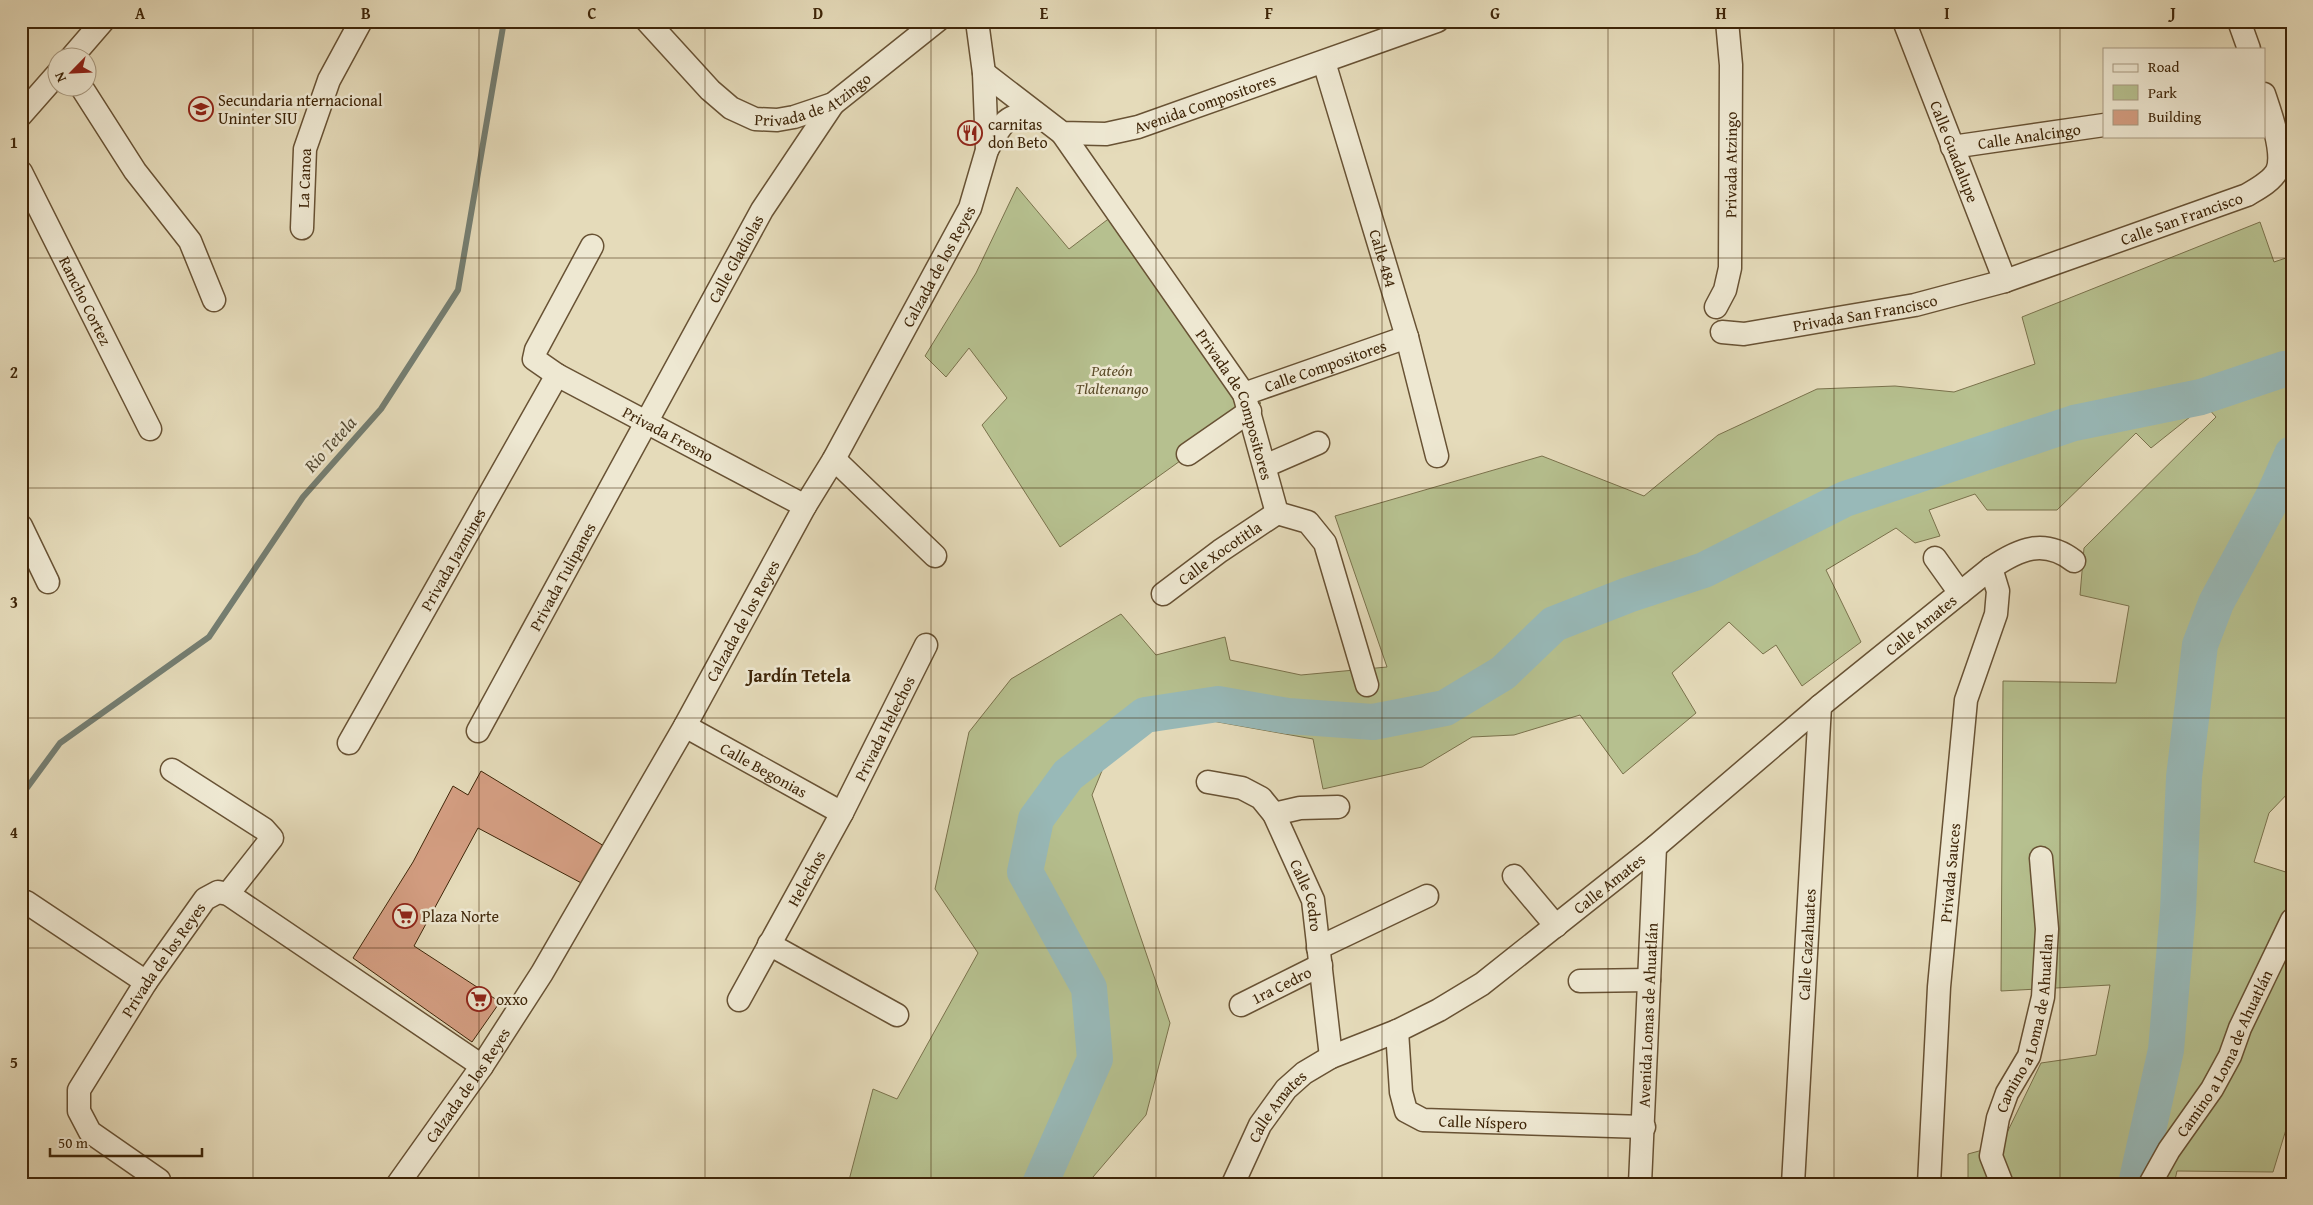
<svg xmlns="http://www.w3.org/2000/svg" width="2313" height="1205" font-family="'Gentium Book Plus',serif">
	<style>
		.green { fill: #b6c08f; stroke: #7a724c }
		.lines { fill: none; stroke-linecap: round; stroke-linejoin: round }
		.stream { stroke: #747e72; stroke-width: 6 }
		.river { stroke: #98b9b8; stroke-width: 36 }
		.building { fill: #d49e82; stroke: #3e2508 }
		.minor-casing { stroke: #685234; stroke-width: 25 }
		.minor { stroke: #eee8d2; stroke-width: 22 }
		.grid { fill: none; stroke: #3e2508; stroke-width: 1; stroke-opacity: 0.55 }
		.labels { text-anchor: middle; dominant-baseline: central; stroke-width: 5; stroke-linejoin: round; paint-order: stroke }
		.street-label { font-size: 16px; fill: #3e2508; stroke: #eee8d2 }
		.poi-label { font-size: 16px; fill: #3e2508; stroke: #eee8d2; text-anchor: start }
		.park-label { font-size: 16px; font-style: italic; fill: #5c4c2a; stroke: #eee8d2 }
		.water-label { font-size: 18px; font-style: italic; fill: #544a34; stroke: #eee8d2 }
		.neighbourhood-label { font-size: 18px; font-weight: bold; fill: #3e2508; stroke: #eee8d2 }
		.neatline { fill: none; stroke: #3e2508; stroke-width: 2 }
		.grid-label { font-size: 16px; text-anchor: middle; font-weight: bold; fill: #3e2508 }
	</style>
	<rect width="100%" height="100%" fill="#e5dbba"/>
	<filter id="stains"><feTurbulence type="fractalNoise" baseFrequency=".004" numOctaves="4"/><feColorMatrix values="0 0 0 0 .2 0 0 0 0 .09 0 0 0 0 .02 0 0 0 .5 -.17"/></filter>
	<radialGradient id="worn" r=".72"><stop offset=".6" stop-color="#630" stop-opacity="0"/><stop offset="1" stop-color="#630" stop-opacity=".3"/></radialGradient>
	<!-- green -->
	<path class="green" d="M1017,187l52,62 55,-42 120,187 17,9 -201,144 -78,-122 25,-27 -38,-50 -23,29 -21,-21 51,-83z
		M2260,222l14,40 18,-6v533l-23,24 -15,49 38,12v236l-19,62 -96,-1 -3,13h-206v-30l33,-9 40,-82 55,-8 14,-70 -109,6 2,-310 113,2 13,-77 -49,-11 4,-47 132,-131 -11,-12 -54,43 -15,-15 -79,77h-70l-12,-16 -46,16 11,26 -25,7 -19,-15 -70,42 35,72 -59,44 -26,-41 -13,9 -34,-32 -57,51 24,40 -73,61 -43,-59 -66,20 -42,2 -50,30 -99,22 -10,-50 -123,-22 -36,10 -48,34 -14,34 78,228 -24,92 -59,69h-239l25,-95 24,10 81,-146 -43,-64 34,-157 42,-53 110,-65 35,41 69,-18 5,23 71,15 86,-8 -52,-151 207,-60 102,40 74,-61 99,-46 78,-3 59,6 81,-28 -13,-47z"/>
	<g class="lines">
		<!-- stream -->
		<path class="stream" d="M21,796l39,-53 149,-106 94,-140 78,-88 77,-119 46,-269"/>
		<!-- river -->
		<path class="river" d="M1040,1184l55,-125 -6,-71 -64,-116 11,-53 32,-44 77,-60 73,-11 70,12 85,6 72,-14 58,-35 51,-49 74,-29 76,-25 141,-71 229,-76 127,-26 83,-28h8
			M2136,1184l30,-134 12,-140 6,-133 16,-132 16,-42 57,-106 19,-43"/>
	</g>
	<!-- building -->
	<path class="building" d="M481,771l123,75 -17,40 -109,-58 -64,118 86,56 -28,40 -119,-84 60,-96 40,-76 15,9z"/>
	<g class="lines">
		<defs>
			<g id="minor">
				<path id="s1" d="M647,21l63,69 21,18 24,11 22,1 17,-3 39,-13 104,-83"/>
				<path id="s2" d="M1904,21l101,260"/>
				<path d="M2239,21l10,28"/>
				<path d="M71,58l32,-37"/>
				<path id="s3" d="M1324,62l83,275 30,119"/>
				<path id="s4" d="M984,73l78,60 44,1 32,-7 299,-106"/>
				<path d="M82,88l53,83 55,70 24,59"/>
				<path d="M21,115l37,-42"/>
				<path id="s5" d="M1062,133l182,261 33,119"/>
				<path id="s6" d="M1952,147l152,-22"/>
				<path d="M987,150c14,-25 17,-35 47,-38"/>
				<path id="s7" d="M21,172l129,257"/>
				<path id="s8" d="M302,228l3,-79 24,-69 32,-59"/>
				<path id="s9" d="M592,246l-56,104 -2,9 23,16 248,131"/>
				<path id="s10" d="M1716,307l9,-17 5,-22 1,-203 -4,-44"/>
				<path id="s11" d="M1722,332l22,2 171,-29 90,-24 242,-86c10,-6 24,-13 30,-24 8,-18 -7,-59 -13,-77"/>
				<path id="s12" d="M1244,394l163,-57"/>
				<path d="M1188,454l62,-43"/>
				<path d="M834,459l101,97"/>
				<path d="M1265,466l53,-23"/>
				<path d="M1277,513l31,9 17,21 42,142"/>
				<path d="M21,526l27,56"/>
				<path d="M1935,558l25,35"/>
				<path id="s13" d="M1163,594l57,-43 57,-38"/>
				<path id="s14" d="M685,726l157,87"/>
				<path id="s15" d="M478,731l284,-521 71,-106"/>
				<path id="s16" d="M349,743l208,-368"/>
				<path d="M172,770l92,59 8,9 -44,56"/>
				<path id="s17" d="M1208,782l34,6 19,10 13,16 39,86 18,157"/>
				<path d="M1274,814l26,-6 38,-1"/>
				<path d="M1514,876l42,50"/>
				<path d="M26,902l120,80"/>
				<path d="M769,944l128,71"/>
				<path d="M1318,948l109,-52"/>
				<path d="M1580,981l69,-1"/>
				<path id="s18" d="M739,1000l103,-187 84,-168"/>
				<path id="s19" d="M1241,1005l80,-40"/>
				<path id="s20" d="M1397,1031l4,61 5,19 17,9 221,7"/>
				<path id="s21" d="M159,1180l-69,-48 -11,-21v-21l67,-108 59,-83 13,-7 10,2 254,172"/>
				<path id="s22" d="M398,1184l84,-118 60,-93 143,-247 120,-220 29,-47 136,-251 17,-58 -3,-77 -7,-52"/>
				<path id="s23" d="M1233,1184l27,-59 26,-36 18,-16 27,-16 66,-26 42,-21 43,-26 173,-137 165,-141 171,-138c28,-19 53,-30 83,-7"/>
				<path id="s24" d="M1640,1184l15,-337"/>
				<path id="s25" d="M1793,1184l27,-478"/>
				<path id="s26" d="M1929,1184l10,-197 27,-287 30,-86 2,-23 -7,-23"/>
				<path id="s27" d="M2002,1184l-11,-28 7,-38 9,-25 22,-37 14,-59 4,-68 -6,-71"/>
				<path id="s28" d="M2150,1184l19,-34 43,-61 18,-33 10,-28 52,-108"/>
			</g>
		</defs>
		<!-- minor casing -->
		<use href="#minor" class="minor-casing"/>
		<!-- minor -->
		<use href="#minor" class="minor"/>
	</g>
	<!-- grid -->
	<path class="grid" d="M253,21v1163M479,21v1163M705,21v1163M931,21v1163M1156,21v1163M1382,21v1163M1608,21v1163M1834,21v1163M2060,21v1163M21,258h2271M21,488h2271M21,718h2271M21,948h2271"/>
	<!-- icons -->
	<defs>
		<symbol id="school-ring" viewBox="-11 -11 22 22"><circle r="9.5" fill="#eee8d2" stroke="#8f2418" stroke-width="1.5"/><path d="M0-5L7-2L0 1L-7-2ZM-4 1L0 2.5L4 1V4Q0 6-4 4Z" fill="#8f2418"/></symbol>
		<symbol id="restaurant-ring" viewBox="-11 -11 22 22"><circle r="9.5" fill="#eee8d2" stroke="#8f2418" stroke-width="1.5"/><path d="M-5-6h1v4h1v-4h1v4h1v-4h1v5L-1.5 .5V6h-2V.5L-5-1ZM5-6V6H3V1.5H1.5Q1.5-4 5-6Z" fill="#8f2418"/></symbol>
		<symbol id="supermarket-ring" viewBox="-11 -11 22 22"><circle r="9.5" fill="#eee8d2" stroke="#8f2418" stroke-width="1.5"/><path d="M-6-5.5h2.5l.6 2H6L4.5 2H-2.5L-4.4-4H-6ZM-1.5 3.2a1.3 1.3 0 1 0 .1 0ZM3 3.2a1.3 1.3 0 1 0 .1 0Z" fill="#8f2418"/></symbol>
	</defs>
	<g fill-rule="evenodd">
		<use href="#school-ring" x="187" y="95" width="28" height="28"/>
		<use href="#restaurant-ring" x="956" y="119" width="28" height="28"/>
		<use href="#supermarket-ring" x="391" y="902" width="28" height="28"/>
		<use href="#supermarket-ring" x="465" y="985" width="28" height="28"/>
	</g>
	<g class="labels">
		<!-- street labels -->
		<g class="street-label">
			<text stroke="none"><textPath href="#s1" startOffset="210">Privada de Atzingo</textPath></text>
			<text stroke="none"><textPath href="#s4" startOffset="246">Avenida Compositores</textPath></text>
			<text stroke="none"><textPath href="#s6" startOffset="78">Calle Analcingo</textPath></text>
			<text stroke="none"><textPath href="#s2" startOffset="140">Calle Guadalupe</textPath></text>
			<text stroke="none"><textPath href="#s10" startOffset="145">Privada Atzingo</textPath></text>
			<text stroke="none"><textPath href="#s8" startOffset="50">La Canoa</textPath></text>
			<text stroke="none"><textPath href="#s11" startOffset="476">Calle San Francisco</textPath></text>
			<text stroke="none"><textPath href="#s3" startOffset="205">Calle 484</textPath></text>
			<text stroke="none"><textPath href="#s15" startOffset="538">Calle Gladiolas</textPath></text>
			<text stroke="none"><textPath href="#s22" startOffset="1066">Calzada de los Reyes</textPath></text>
			<text stroke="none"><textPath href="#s7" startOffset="144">Rancho Cortez</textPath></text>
			<text stroke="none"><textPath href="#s11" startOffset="145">Privada San Francisco</textPath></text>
			<text stroke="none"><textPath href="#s12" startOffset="86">Calle Compositores</textPath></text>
			<text stroke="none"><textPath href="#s5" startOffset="324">Privada de Compositores</textPath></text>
			<text stroke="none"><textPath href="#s9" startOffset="281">Privada Fresno</textPath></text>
			<text stroke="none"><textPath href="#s13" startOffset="70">Calle Xocotitla</textPath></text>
			<text stroke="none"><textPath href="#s16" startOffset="211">Privada Jazmines</textPath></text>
			<text stroke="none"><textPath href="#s15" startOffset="176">Privada Tulipanes</textPath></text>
			<text stroke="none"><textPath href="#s22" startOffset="661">Calzada de los Reyes</textPath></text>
			<text stroke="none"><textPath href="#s23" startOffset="900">Calle Amates</textPath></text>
			<text stroke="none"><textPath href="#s18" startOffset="308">Privada Helechos</textPath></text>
			<text stroke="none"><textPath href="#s14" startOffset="90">Calle Begonias</textPath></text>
			<text stroke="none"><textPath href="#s26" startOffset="312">Privada Sauces</textPath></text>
			<text stroke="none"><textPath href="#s18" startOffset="139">Helechos</textPath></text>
			<text stroke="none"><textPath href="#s23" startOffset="495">Calle Amates</textPath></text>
			<text stroke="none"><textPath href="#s17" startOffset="165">Calle Cedro</textPath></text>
			<text stroke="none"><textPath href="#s25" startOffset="240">Calle Cazahuates</textPath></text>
			<text stroke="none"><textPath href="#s21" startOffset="284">Privada de los Reyes</textPath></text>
			<text stroke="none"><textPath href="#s19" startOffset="45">1ra Cedro</textPath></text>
			<text stroke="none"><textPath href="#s24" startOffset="169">Avenida Lomas de Ahuatlán</textPath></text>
			<text stroke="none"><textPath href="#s27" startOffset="169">Camino a Loma de Ahuatlan</textPath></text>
			<text stroke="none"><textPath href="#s28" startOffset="151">Camino a Loma de Ahuatlán</textPath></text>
			<text stroke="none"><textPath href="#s22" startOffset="121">Calzada de los Reyes</textPath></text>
			<text stroke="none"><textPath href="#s23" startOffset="90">Calle Amates</textPath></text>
			<text stroke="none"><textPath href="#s20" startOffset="160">Calle Níspero</textPath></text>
		</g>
		<!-- poi labels -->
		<g class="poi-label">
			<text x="218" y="100">Secundaria nternacional<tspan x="218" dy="18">Uninter SIU</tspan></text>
			<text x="988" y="124">carnitas<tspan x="988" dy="18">don Beto</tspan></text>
			<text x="422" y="916">Plaza Norte</text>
			<text x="496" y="999">oxxo</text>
		</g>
		<!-- park labels -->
		<g class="park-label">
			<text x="1112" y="370">Pateón<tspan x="1112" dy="18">Tlaltenango</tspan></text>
		</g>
		<!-- water labels -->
		<g class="water-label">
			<text transform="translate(330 444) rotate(-48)">Rio Tetela</text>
		</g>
		<!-- neighbourhood labels -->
		<g class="neighbourhood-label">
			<text x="799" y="675">Jardín Tetela</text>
		</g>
	</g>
	<!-- margin -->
	<rect width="2313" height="1205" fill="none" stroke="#e5dbba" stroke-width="55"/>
	<!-- legend -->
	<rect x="2103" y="48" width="162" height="90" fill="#eee8d2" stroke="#a89a81"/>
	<rect x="2113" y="64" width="25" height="8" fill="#eee8d2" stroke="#a89a81"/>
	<text x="2148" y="72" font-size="15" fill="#3e2508">Road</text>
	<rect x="2113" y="85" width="25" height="15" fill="#b6c08f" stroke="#a89a81"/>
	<text x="2148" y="98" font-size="15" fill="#3e2508">Park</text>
	<rect x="2113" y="110" width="25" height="15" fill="#d49e82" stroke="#a89a81"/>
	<text x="2148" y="122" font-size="15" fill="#3e2508">Building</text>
	<!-- north arrow -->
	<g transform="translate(72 72) rotate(246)"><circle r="24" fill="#eee8d2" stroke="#a89a81"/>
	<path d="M0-4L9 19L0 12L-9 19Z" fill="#8f2418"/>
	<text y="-8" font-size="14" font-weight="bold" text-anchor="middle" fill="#3e2508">N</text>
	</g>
	<!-- scale -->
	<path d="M50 1148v8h152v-8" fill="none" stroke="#3e2508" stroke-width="2.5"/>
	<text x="58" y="1148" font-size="15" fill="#3e2508" stroke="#eee8d2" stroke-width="4" paint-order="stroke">50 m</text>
	<rect x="28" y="28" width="2258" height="1150" class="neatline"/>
	<g class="grid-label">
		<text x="140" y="19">A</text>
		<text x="366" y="19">B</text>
		<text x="592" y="19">C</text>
		<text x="818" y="19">D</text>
		<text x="1044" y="19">E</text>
		<text x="1269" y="19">F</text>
		<text x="1495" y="19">G</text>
		<text x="1721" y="19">H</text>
		<text x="1947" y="19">I</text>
		<text x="2173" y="19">J</text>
		<text x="14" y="148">1</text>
		<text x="14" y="378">2</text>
		<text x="14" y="608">3</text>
		<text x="14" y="838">4</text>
		<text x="14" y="1068">5</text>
	</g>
	<rect width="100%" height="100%" filter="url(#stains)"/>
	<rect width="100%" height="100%" fill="url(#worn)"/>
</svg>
